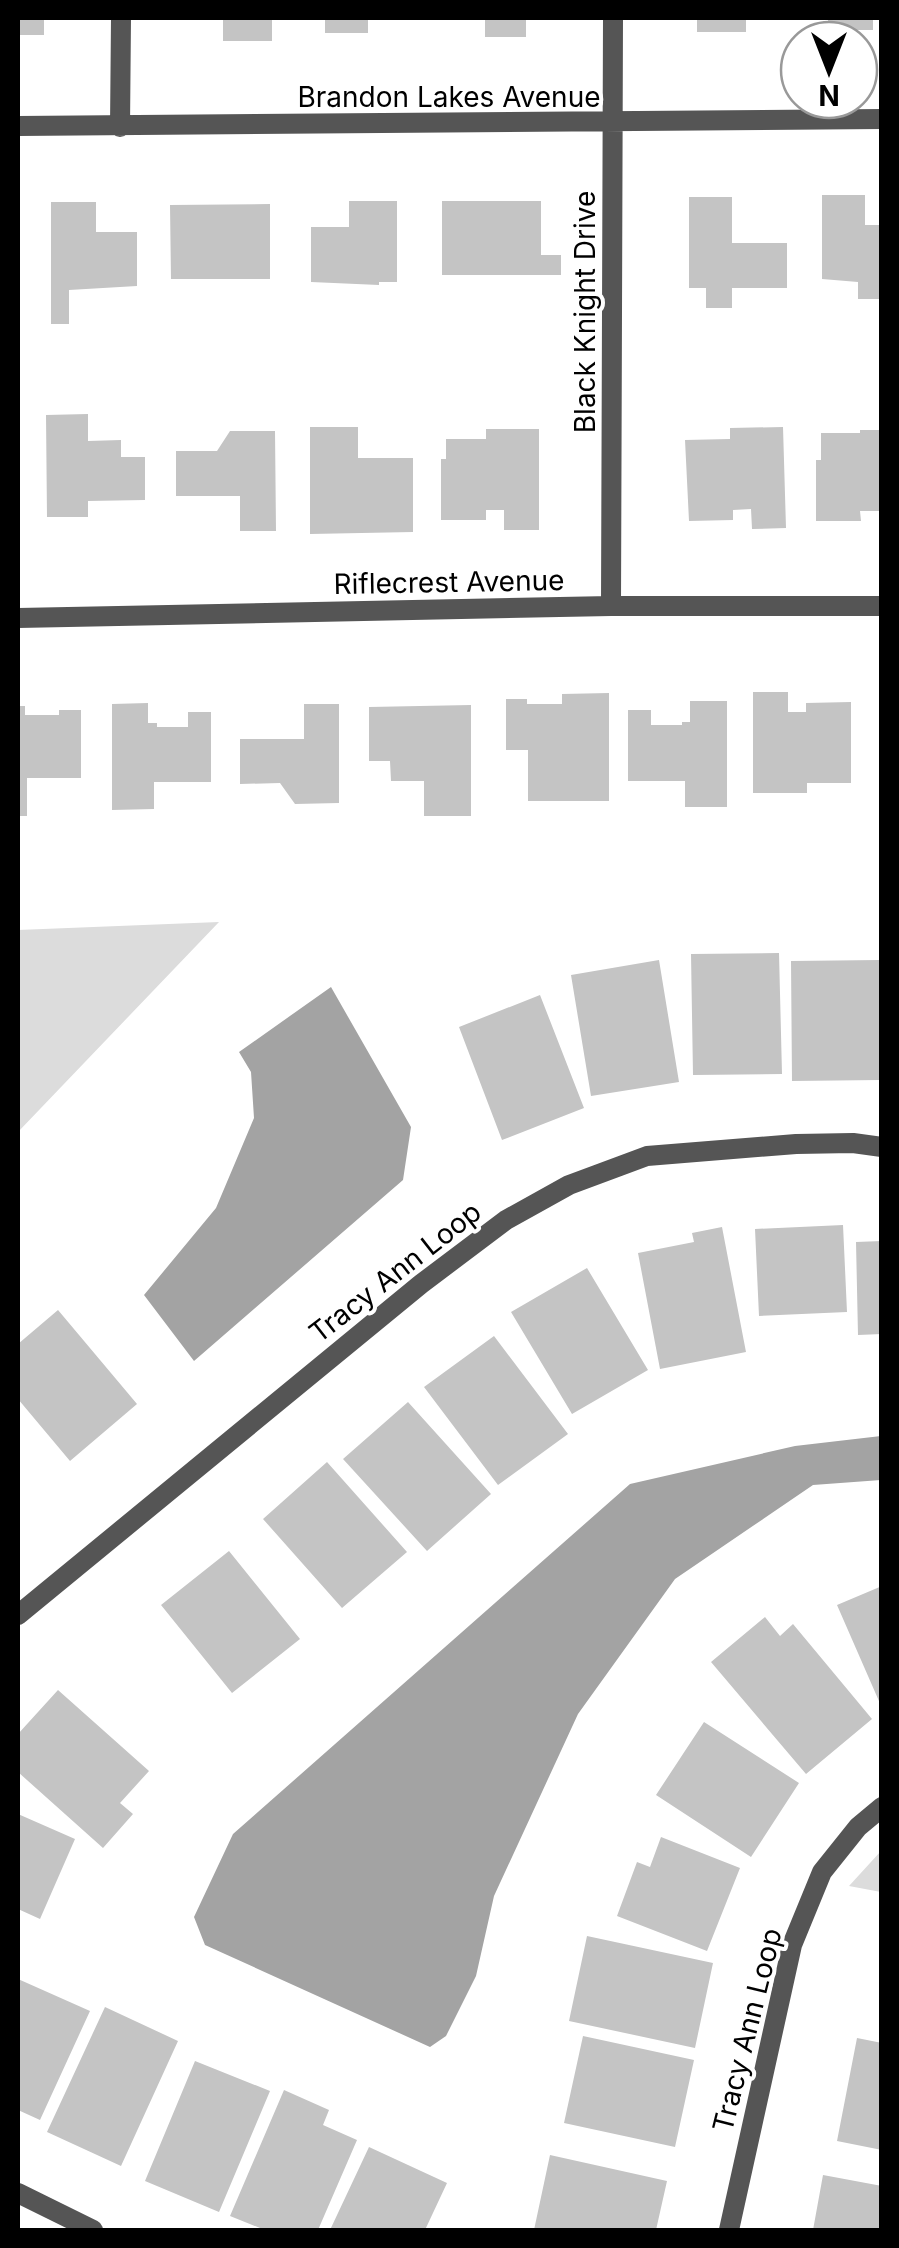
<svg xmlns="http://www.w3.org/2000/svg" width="899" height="2248" font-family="Inter,sans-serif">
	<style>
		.green { fill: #dcdcdc }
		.water { fill: #a3a3a3 }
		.building { fill: #c4c4c4 }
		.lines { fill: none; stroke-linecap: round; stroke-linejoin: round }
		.minor { stroke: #555; stroke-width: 20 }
		.labels { text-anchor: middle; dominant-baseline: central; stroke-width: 8; stroke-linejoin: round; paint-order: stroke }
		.street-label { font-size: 28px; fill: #000; stroke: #fff }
	</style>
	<rect width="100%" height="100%" fill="#fff"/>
	<!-- green -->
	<path class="green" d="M219,922l-201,210v-202z
		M881,1851v41l-32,-6z"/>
	<!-- water -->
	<path class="water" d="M331,987l80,140 -8,53 -209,181 -50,-66 72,-87 38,-90 -3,-46 -12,-20z
		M881,1436v44l-68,5 -138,94 -97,135 -84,182 -18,80 -30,60 -16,11 -225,-102 -11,-28 39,-83 397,-350 165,-38z"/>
	<!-- building -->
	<path class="building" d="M18,18h26v17h-26z
		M223,18h49v23h-49z
		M325,18h43v15h-43z
		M485,18h41v19h-41z
		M697,18h49v14h-49z
		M828,18h45v12h-45z
		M822,195h43v30h17v74h-24v-17l-36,-3z
		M689,197h43v46h55v45h-55v20h-26v-20h-17z
		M349,201h48v81h-18v3l-68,-3v-55h38z
		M442,201h99v54h20v20h-119z
		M51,202h45v30h41v54l-68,4v34h-18z
		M270,204v75h-99l-1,-74z
		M88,414v27l33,-1v17h24v43l-57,1v16h-41l-1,-102z
		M310,427h48v31h55v74l-103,2z
		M783,427l3,101 -34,1 -1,-20 -18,1v10l-44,1 -4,-81 45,-1v-11z
		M486,429h53v101h-35v-20h-18v10h-45v-61h5v-20h40z
		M860,430h22v81h-22l1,10h-45v-61h5v-27h39z
		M230,431h45l1,100h-36v-35h-64v-45h41z
		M753,692h35v20h18v-9l45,-1v81h-44v10h-54z
		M609,693v108h-81v-51h-22v-51h21v5h35v-10z
		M690,701h37v106h-42v-26h-57v-71h23v15h31v-3h8z
		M148,703v20h9v4h31v-15h23v70h-57v27l-42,1v-106z
		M304,704h35v99l-44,1 -15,-21 -40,1v-45h64z
		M471,705v111h-47v-35h-33l-1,-20h-21v-54z
		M18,706h7v9h34v-5h22v68h-54v38h-9z
		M779,953l3,121 -89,1 -2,-121z
		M659,960l20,122 -88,14 -20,-121z
		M879,960l1,120 -88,1 -1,-120z
		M540,995l44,113 -82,32 -43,-113z
		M843,1225l4,87 -88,4 -4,-87z
		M722,1227l24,125 -86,17 -22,-116 56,-11 -2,-9z
		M882,1241v93l-24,1 -2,-93z
		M587,1268l61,102 -76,44 -61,-102z
		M58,1310l79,94 -67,57 -52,-62v-55z
		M494,1336l74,98 -70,51 -74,-98z
		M408,1402l83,92 -64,57 -84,-92z
		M327,1462l80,90 -65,56 -79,-89z
		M229,1551l71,88 -68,54 -71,-88z
		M882,1586v122l-45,-103z
		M765,1617l15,19 13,-12 79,95 -66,55 -95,-112z
		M58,1690l91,81 -29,32 13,11 -30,34 -85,-76v-38z
		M704,1722l95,61 -48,74 -95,-62z
		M18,1814l57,25 -35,80 -22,-10z
		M661,1837l79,31 -33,83 -90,-35 20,-54 13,5z
		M587,1936l126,27 -18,85 -126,-27z
		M18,1979l72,32 -50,109 -22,-10z
		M105,2007l73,34 -57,125 -74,-34z
		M583,2036l111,24 -19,87 -111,-24z
		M857,2038l25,5v107l-45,-9z
		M195,2061l75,30 -51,121 -74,-31z
		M284,2090l45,20 -6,15 34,15 -39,90h-53l-35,-14z
		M369,2147l78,36 -22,47h-95z
		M550,2155l117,26 -11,49h-122z
		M823,2175l59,11v44h-69z"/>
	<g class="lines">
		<!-- minor -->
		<path class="minor" d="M18,126l864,-7
			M120,127l1,-109
			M611,606l2,-588
			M18,618l593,-12h271
			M18,1615l403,-331 85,-64 63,-35 78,-29 149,-12 57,-1 29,4
			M18,2193l75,37
			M729,2230l63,-285 30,-73 36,-45 24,-20"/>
	</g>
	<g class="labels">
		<!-- street labels -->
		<g class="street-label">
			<text x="449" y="97">Brandon Lakes Avenue</text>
			<text transform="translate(585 312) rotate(-90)">Black Knight Drive</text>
			<text transform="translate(449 582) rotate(-1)">Riflecrest Avenue</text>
			<text transform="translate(395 1272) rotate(-38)">Tracy Ann Loop</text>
			<text transform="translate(747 2030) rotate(-76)">Tracy Ann Loop</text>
		</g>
	</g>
	<!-- border -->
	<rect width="899" height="2248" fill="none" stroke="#000000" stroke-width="40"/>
	<!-- north arrow -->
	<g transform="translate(829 70) rotate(180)"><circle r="48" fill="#ffffff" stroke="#999999" stroke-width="2.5"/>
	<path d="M0-8L18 38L0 25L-18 38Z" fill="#000000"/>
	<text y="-15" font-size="28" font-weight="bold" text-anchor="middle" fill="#000000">N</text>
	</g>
</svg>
